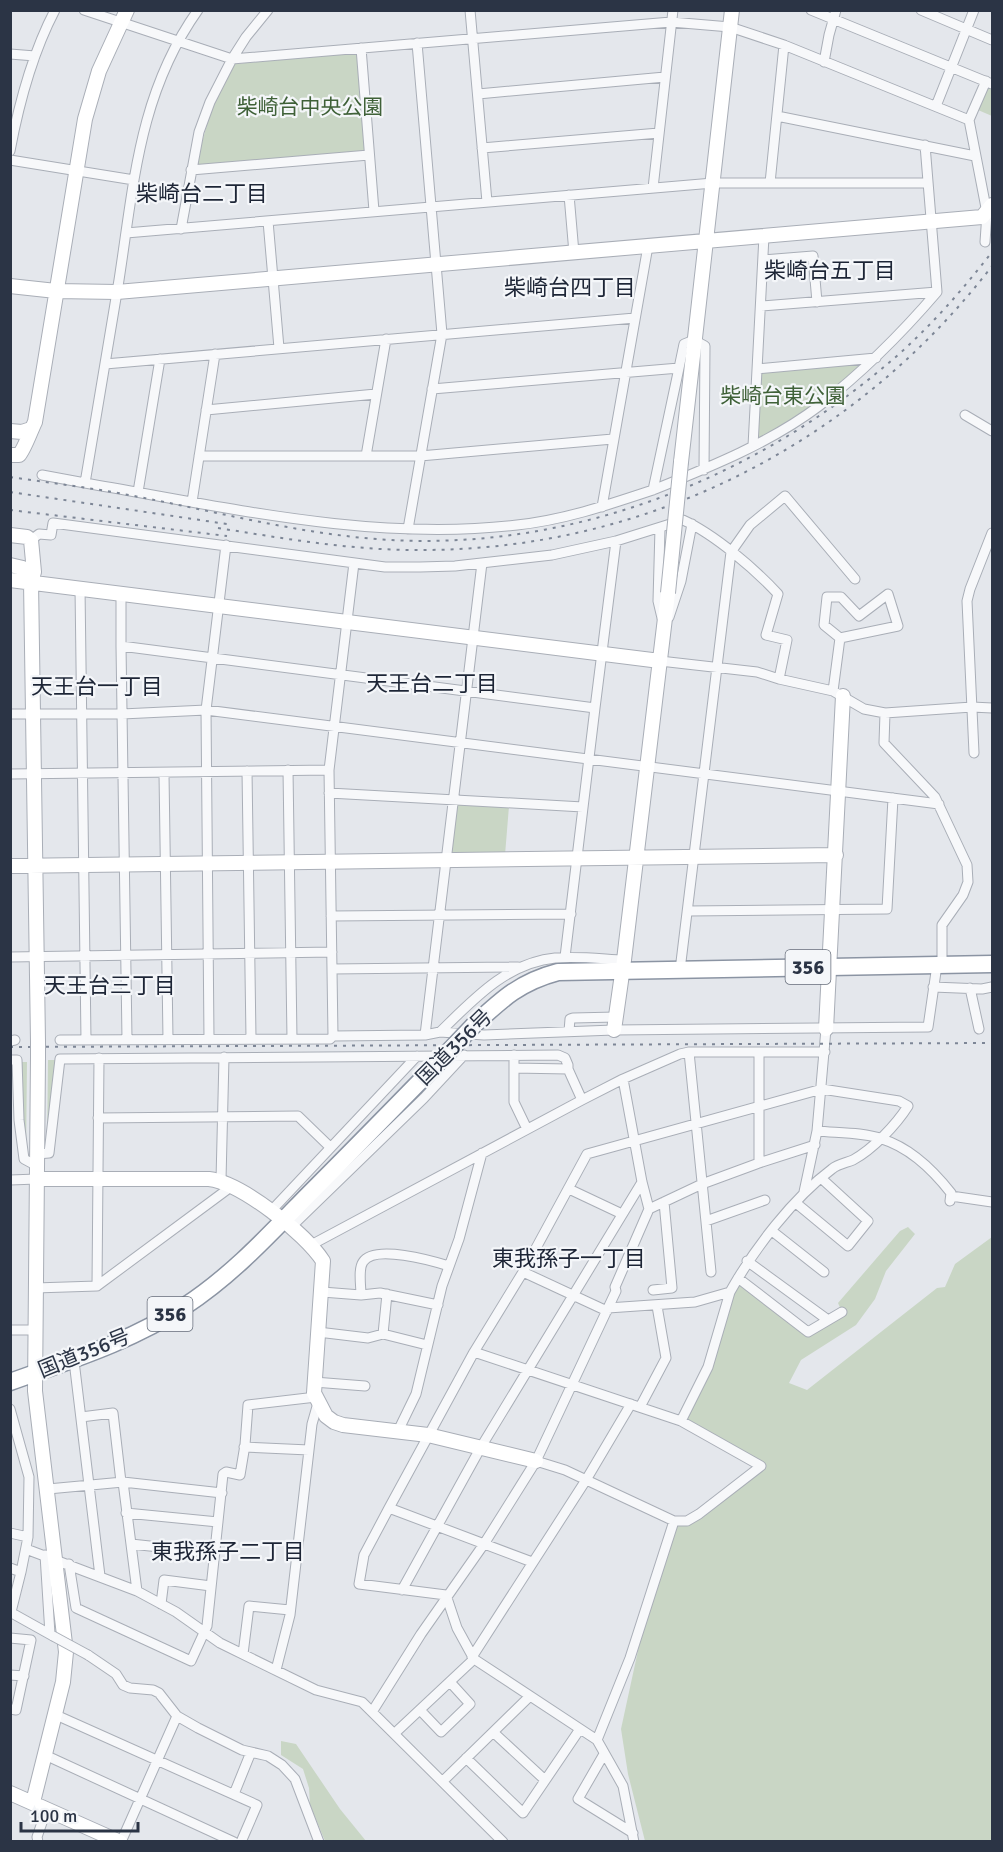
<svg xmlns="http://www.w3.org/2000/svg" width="1003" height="1852" font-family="Signika,'Noto Sans JP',sans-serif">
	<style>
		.green { fill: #c9d6c5 }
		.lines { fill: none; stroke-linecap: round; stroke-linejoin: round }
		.street-casing { stroke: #a9aeb7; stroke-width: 11 }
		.secondary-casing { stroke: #a9aeb7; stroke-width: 16 }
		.highway-casing { stroke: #8b94a3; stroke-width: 19 }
		.street { stroke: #f7f8fa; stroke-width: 9 }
		.secondary { stroke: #fff; stroke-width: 14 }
		.highway { stroke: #fff; stroke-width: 16 }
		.rail { stroke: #7d8696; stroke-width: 2; stroke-dasharray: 3 6; stroke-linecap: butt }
		.street-bridge-casing { stroke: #a9aeb7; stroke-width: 11; stroke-linecap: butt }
		.secondary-bridge-casing { stroke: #a9aeb7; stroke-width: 16; stroke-linecap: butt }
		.highway-bridge-casing { stroke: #8b94a3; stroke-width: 19; stroke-linecap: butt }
		.street-bridge { stroke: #f7f8fa; stroke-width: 9 }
		.secondary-bridge { stroke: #fff; stroke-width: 14 }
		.highway-bridge { stroke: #fff; stroke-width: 16 }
		.labels { text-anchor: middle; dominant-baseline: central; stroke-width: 4.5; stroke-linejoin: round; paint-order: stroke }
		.shield { fill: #f4f6f9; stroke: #676e7b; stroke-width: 1.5 }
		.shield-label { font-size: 20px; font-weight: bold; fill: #2b3445 }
		.park-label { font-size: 21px; fill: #3f6138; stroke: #f4f6f9 }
		.street-label { font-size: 21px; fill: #2b3445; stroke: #f4f6f9 }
		.neighbourhood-label { font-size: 22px; fill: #1d2536; stroke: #f4f6f9 }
	</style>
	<rect width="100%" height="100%" fill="#e4e7ec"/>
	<!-- green -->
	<path class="green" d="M355,53l3,3 7,94 -2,2 -164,14 -3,-3 17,-59 19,-38 3,-2z
		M989,87l3,2v27l-14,-6 8,-21z
		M858,363l3,3c-33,28 -66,54 -105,74l4,-68z
		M457,803l52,3 -4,49 -55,1z
		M48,1060h9l-10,88z
		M20,1062h7l-1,95 -5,-37z
		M908,1227l7,7 -29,37 -11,28 -19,26 -55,35 -12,23 18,7 130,-102 8,-1 10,-23 37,-27v604l-99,1 -2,-2 -4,2 -242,-1 -17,-67 -7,-45 26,-120 27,-88 25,-7 62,-47 -80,-46 27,-54 30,-89 70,54 34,-20 -4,-9 62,-72z
		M281,1741l15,3 44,65 26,32h-41l-15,-36 -1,-17 -6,-19 -22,-14z"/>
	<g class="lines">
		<defs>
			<path id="street" d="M84,10l148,49 -22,43 -11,30 -18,97
				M268,10l-22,27 -14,22 439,-37 59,5 54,18 185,75 18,93 -2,29
				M470,10l17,192
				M811,10l181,74
				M921,10l71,30
				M361,48l13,163
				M10,54l25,2
				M824,62l5,-27 7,-25
				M478,94l187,-17
				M936,106l38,-96
				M777,116l198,40
				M969,120l17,-39
				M482,148l177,-15
				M10,151c9,-48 22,-97 45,-141
				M10,160l124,20
				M191,170l178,-15
				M770,183l14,-138
				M653,188l20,-178
				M569,195l5,58
				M268,221l11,127
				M126,233l587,-50h215
				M763,260l50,-4 4,46
				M761,306l176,-14
				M105,364l530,-46
				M679,368l5,-24 10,-4 11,6 -1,124
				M757,369l119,-11
				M206,410l170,-16
				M965,415l27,16
				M753,446l11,-210
				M199,456h221l193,-17
				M366,456l20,-117
				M42,475l43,8c11,-68 23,-135 34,-203 15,-97 20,-187 79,-270
				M85,483c140,24 289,59 432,42 47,-5 91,-20 136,-35l26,-122 -247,21
				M653,490c57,-23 117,-47 166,-84 44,-34 82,-72 118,-114l-12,-147
				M138,492l22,-133
				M192,502l23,-148
				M602,507l46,-261
				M660,528l-2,73 4,17
				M408,529l34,-195 -25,-291
				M31,540l8,-6 12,1 2,-12 332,44h35l35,-1 97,-11 64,-14 67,-21c31,14 72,49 95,74l-12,41 21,5 -8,39
				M80,588l6,452
				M121,593v53l474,62 21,-167
				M669,617l12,-36 11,-57
				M121,646l6,393
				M660,661l97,11 22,7 54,12 31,18 21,4 87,-6 20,1
				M833,691l7,-53 58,-12 -10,-32 -29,22 -18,-19h-14l-3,28 16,13
				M885,713l-1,30 51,54 32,68 1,17 -5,13 -21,30v40
				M10,714h112l84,-4 733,94
				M974,753l-7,-152 3,-12 22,-56
				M288,770l4,269
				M247,771l4,267
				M10,774l319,-4
				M164,774l4,265
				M329,793l254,14
				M688,911l199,-2 6,-111
				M331,916l240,-2
				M10,957l322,-5
				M565,957l30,-249
				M332,969l186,-2
				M680,970l51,-418 19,-27 35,-29 70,83
				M933,987l49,2 10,-2
				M970,988l9,41
				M569,1031l1,-12 3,-1 43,-1
				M440,1032c33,-32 66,-69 115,-74 23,-2 47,1 69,2
				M425,1035l57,-472
				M333,1036l-4,-266 25,-207
				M209,1039l-3,-329 20,-165
				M60,1040l270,-1 3,-3 92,-1 15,-3 44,3 130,-5 314,-3 9,-62
				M10,1041l5,-1
				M689,1052l22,220
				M759,1052v111
				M514,1055v47l13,27
				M10,1060h7l2,60 5,39 13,7
				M514,1068l54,1
				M98,1118l200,-2 32,31
				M817,1131c21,2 46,1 65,8 29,9 51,31 69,54l-1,8
				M37,1154l12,-1 11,-94 498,-4 7,3 3,7v4l14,31
				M10,1180l27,-1
				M221,1180l3,-123
				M569,1189l53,25
				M804,1192l13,-61 9,-102
				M951,1196l41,6
				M796,1203l52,43 20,-25 -47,-43
				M649,1209l53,-25 57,-21 56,-18
				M271,1211l146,-155
				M706,1221l59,-21
				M292,1226l132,-128 40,-43
				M772,1231l52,41
				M311,1245l271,-145 41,-21 57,-25 9,-2h136
				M747,1261l81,59
				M523,1272l84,39
				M738,1278l70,54 34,-20
				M97,1286l2,-228
				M35,1288l62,-2 135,-100
				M653,1290l19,-2 -8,-86
				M322,1292l39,3 19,-2 58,12
				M361,1295c0,-9 -3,-26 2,-33 11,-18 70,-1 86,4
				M608,1308l87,-6 35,-10c24,-43 63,-94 102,-123 6,-5 14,-6 21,-9 20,-11 43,-35 55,-54l-9,-5 -77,-12 -235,65 -64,118 -49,80 -85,156 -25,47 -5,29 87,11 11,33 17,31 123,81 26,46 11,56
				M10,1330h25
				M318,1332l50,6 15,-4 44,11
				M383,1334l4,-40
				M474,1352l207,69 80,45 -62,48 -12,7h-13l-109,-51 -29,-9
				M74,1361l26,215
				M314,1382l51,4
				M640,1407l26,-49 -9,-52
				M10,1409l19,68 -1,60 -7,35
				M81,1417l32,-4 8,69
				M681,1421l27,-54 22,-75
				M398,1431l18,-37 26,-108 17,-47 23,-86
				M244,1447l65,3
				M123,1482l14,109
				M48,1489l75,-7 99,11
				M389,1508l143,54
				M126,1513l92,9
				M10,1533l18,4
				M131,1544l84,9
				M26,1549l111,42 39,21 44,31 96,47 46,12 141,140
				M45,1555l5,79
				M69,1564l7,44 115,53 16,-35 16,-152 3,-2 14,3 5,-30 3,-40 68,-8
				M10,1568l11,4 -10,40
				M402,1590l79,-143 161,-265
				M161,1604l3,-24 47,6
				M10,1612l43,24
				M10,1638l21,2 -15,70 -6,-1
				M243,1654l6,-48 41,4
				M88,1655l28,19 7,11 7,3 23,2 6,3 18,23 21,12 44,22 26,6 14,9 13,14 24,63
				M472,1657l114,-177 45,-76
				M276,1670l14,-55 22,-191 6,-21
				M10,1675l14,1
				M420,1710l21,22 29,-28 -20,-22
				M372,1712l49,-78 63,-90 52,-83 80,-170 -1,-4 34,-78 -7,-27 -19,-103
				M56,1715l201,90 -16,37
				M493,1732l52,48
				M395,1733l79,-74
				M597,1740l33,-82 44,-137
				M604,1754l-26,45 55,34
				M45,1755l189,87
				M466,1758l57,55 57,-84
				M443,1781l87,-85
				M234,1794l17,-42
				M38,1842l-1,-5 10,-29
				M121,1842l56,-126"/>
			<path id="secondary" d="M10,286l46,5 61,1 865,-75 10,-12
				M10,431l12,1 9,-3
				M10,455h9c5,-5 12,-25 16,-33l50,-303 14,-48 28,-61
				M681,462l51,-452
				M10,535l17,2 4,3 3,32 -3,10 7,460
				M10,565l13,3 8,14
				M10,580l650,81
				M10,866l826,-11
				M826,1029l17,-333
				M614,1030l10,-70 44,-367
				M37,1179h172c32,4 96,54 114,82l-9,132 12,23 8,6 9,3 85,10 108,26
				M10,1793l110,49
				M33,1802l30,-120 3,-30 -31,-261 3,-334"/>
			<path id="highway" d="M474,1025c28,-26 46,-43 84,-53l434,-8
				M10,1382c61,-22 120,-40 175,-76 46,-30 83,-70 121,-109 43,-43 85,-86 127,-129"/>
		</defs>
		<!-- street casing -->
		<use href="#street" class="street-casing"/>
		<!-- secondary casing -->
		<use href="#secondary" class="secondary-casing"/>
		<!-- highway casing -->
		<use href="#highway" class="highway-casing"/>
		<!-- street -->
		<use href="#street" class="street"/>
		<!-- secondary -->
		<use href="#secondary" class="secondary"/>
		<!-- highway -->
		<use href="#highway" class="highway"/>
		<!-- rail -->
		<path class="rail" d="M10,477c42,6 83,11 124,19 85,16 169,39 256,44 180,10 359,-59 495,-174 40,-33 76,-74 107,-114
			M10,492l217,32
			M10,510l217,26
			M218,528c69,11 137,23 207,22 224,-1 431,-107 567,-284
			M10,1047l982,-4"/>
		<defs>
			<path id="street-bridge" d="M53,1636l35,19"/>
			<path id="secondary-bridge" d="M668,593l13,-131
				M38,1042v15"/>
			<path id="highway-bridge" d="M433,1068l41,-43"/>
		</defs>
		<!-- street-bridge casing -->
		<use href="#street-bridge" class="street-bridge-casing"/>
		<!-- secondary-bridge casing -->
		<use href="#secondary-bridge" class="secondary-bridge-casing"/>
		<!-- highway-bridge casing -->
		<use href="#highway-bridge" class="highway-bridge-casing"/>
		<!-- street-bridge -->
		<use href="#street-bridge" class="street-bridge"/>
		<!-- secondary-bridge -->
		<use href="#secondary-bridge" class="secondary-bridge"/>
		<!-- highway-bridge -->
		<use href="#highway-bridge" class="highway-bridge"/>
	</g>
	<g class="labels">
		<!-- shield labels -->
		<g class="shield">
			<rect x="785.5" y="950" width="45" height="34" rx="4.5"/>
			<rect x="147.5" y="1297" width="45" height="34" rx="4.5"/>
		</g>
		<g class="shield-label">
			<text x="808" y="967">356</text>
			<text x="170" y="1314">356</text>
		</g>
		<!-- park labels -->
		<g class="park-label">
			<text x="310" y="107">柴崎台中央公園</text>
			<text x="783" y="396">柴崎台東公園</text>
		</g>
		<!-- street labels -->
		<g class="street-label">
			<text transform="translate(454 1047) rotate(-45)">国道356号</text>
			<text transform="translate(84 1353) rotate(-22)">国道356号</text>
		</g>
		<!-- neighbourhood labels -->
		<g class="neighbourhood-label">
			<text x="202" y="193">柴崎台二丁目</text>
			<text x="830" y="270">柴崎台五丁目</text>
			<text x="570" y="287">柴崎台四丁目</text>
			<text x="432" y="683">天王台二丁目</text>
			<text x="97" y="686">天王台一丁目</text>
			<text x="110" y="985">天王台三丁目</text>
			<text x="569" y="1258">東我孫子一丁目</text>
			<text x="228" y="1551">東我孫子二丁目</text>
		</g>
	</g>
	<!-- border -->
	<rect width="1003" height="1852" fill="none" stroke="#2b3445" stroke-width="24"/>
	<!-- scale -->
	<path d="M21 1822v9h117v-9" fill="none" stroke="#2b3445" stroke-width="3"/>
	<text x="30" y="1822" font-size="18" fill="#2b3445" stroke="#f4f6f9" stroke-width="4.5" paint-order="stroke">100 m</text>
</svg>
